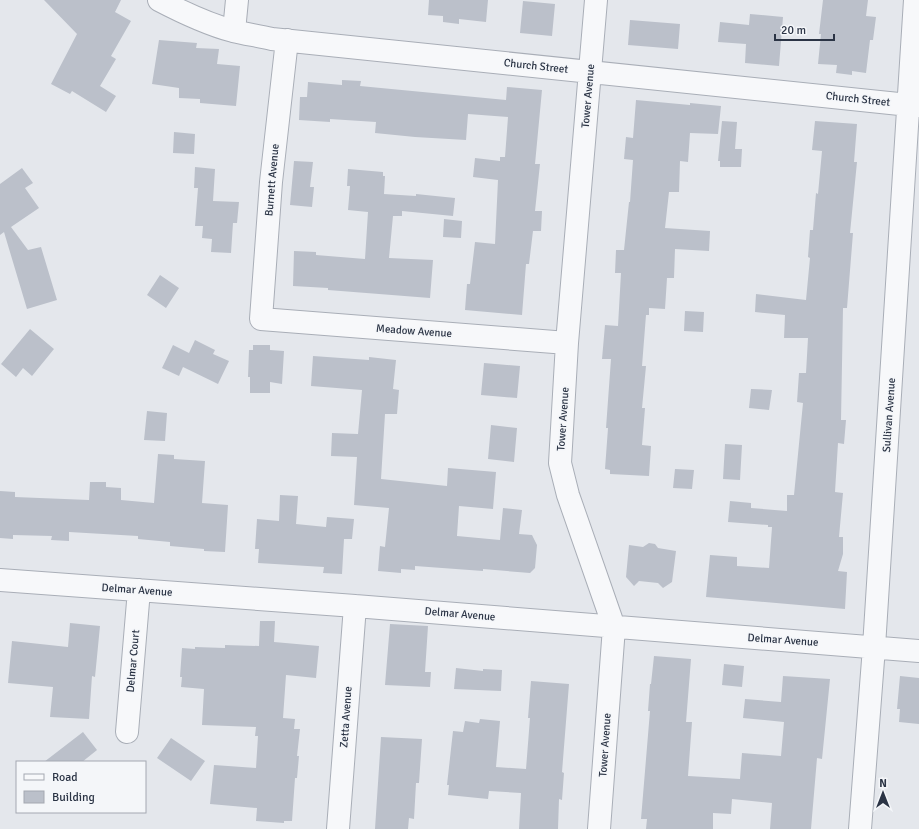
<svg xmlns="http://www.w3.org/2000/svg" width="919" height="829" font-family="Signika,sans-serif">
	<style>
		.building { fill: #bbc0ca }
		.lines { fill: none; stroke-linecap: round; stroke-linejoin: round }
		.street-casing { stroke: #a9aeb7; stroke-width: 24 }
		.street { stroke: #f7f8fa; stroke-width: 22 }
		.labels { text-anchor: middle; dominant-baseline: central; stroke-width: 3; stroke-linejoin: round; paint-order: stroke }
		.street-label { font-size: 11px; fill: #2b3445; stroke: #f4f6f9 }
	</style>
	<rect width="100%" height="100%" fill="#e4e7ec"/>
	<!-- building -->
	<path class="building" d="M44,0h77l-6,12 16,9 -20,35 5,3 -16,27 16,10 -10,16 -34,-21 -2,3 -19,-10 26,-50z
		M429,0h59l-2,22 -27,-3v5l-16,-2v-6l-15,-1z
		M823,0h45l-2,16 10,1 -3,23h-3l-4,33 -14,-2v4l-16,-2 1,-8 -19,-1 3,-30h-2z
		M523,1l32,3 -3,32 -32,-3z
		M750,14l33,3 -4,49 -34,-3 1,-19 -28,-2 2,-20 29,3z
		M630,20l50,4 -2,25 -50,-4z
		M159,40l38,3 -1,5 23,1 -2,15 23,2 -4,40 -36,-3v-4l-21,-1v-10l-27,-4z
		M342,80l19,1 -1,5 146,14 1,-13 35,3 -7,74h5l-5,47h7l-1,20h-8l-4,33h-3l-4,51 -57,-5 2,-26h3l5,-42 20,2 3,-64 -25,-3 2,-19 25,3v-4h5l3,-40 -40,-3 -2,26 -51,-3 -40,-4 1,-11 -46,-3v3l-31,-2 1,-23h7l1,-15 34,3z
		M636,100l54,5v-2l31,3 -3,28 -28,-1 -2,29 -8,-1 -1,31h-10l-4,36 45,3 -1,20 -34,-2 -1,29h-7l-2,31 -16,-1v7h-3l-4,51h4l-4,42h3l-3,37 9,1 -2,30 -39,-2v-4l-5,-1 3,-41h-2l5,-69h-9l3,-34 13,1 3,-53h-6l1,-23h8l5,-48h1l3,-42 -9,-1 2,-22 7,1z
		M722,121l15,1 -2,27h7l-1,18h-21v-6h-2z
		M815,121l42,3 -3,38h3l-7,71h3l-6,75h-4l-2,112h5l-2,24 -6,-1 -3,49 8,1 -4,44h4v17l-5,17 9,1 -2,37 -139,-12 4,-42 27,2v9l32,2 3,-41h-4v-2l-40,-3 2,-21 21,2v5l36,3v-16h7l9,-92 -6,-1 2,-29h7l2,-35h-24l1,-23 -30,-3 1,-18 50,6 4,-42 -2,-1 2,-27h3l3,-37 2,1 4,-43 -10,-1z
		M174,132l21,2 -1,20 -21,-1z
		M294,161l19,1 -3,25h4l-2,20 -22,-2z
		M195,167l20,2 -2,32 26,1 -2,21h-4l-2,30 -20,-1 1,-13 -10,-1 1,-12h-8l3,-38h-4z
		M22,168l11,15 -8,5 14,20 -28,19 17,23 13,-3 16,53 -30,9 -23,-77 -4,3v-51z
		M348,169l35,3v4h2l-1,18 32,2v-2l39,4 -2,18 -51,-5v5h-9l-4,42 44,2 -3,38 -102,-8v-2l-35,-2 1,-35 22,1v3l49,4 3,-47 -20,-2 2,-24h-3z
		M444,219l18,2 -1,17 -18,-1z
		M160,275l19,13 -13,20 -19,-13z
		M685,311l19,1 -1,20 -19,-1z
		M30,329l24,20 -22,27 -9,-8 -7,9 -15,-13z
		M195,340l20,10 -2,4 16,7 -11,23 -35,-17 -4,9 -17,-8 11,-23 16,8z
		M253,345h17v5l14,1 -2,33 -12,-2v11h-20v-16h-2l1,-27h4z
		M313,356l56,4v-3l27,3 -3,29 6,1 -2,24h-12l-4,65 66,7 1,-18 48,4 -3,37 -34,-3 -2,30 43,4 3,-32 19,2 -3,24 13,1 5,10 -2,23 -5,5 -47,-4v2l-68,-5v4l-14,-1v4l-23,-2 2,-25 5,1 4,-39 -35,-3 3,-48 -26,-1 1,-23 26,1 4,-44 -51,-4z
		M484,363l36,3 -3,32 -36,-3z
		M751,389l21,1 -3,20 -20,-2z
		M147,411l20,2 -2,28 -21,-1z
		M491,425l26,3 -3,34 -26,-3z
		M725,444l17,1 -2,35 -17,-1z
		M158,454l16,1v4l31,2 -3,42 26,2 -3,47 -21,-1v-2l-34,-3v-4l-32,-3v-3l-69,-4v9l-18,-1 1,-4 -39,-1v4l-13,-1v-47l15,1v5l74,3 1,-18h16v5l15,1v12l33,3z
		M675,469l19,1 -2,19 -19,-1z
		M280,495l18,1 -2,28 30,3 1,-10 27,2 -2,20h-8l-2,35 -19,-1 1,-6 -66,-4 1,-14h-4l2,-30 22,2z
		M649,543l6,1 3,4 18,3 -4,31 -9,6 -5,-5 -19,-2 -5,5 -8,-9 3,-32 14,2z
		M260,621h15l-1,21 45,4 -3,32 -30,-3 -3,43 12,1 -1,10h6l-3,27h2l-2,22h-2l-3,43h-8v2l-28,-2 1,-13 -47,-4 4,-39 42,3 2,-32h-3l1,-9 -54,-2 2,-36 -23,-2 1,-10h-2l2,-29 13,1v-2l30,1v-3l34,1z
		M70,623l30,3 -5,51 -3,-1 -3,43 -39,-2 3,-30 -45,-4 4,-42 56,6z
		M390,624l38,2 -3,46h6l-1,15 -45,-2z
		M654,656l37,3 -5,63h6l-4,54 52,3 2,-26 39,3 3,-34 -41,-4 2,-19 36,3 2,-26 47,3 -8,80 -5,-1 -6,71h-41l2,-26 -40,-4 -1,15 -18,-1v16h-67l1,-10h-6l9,-108h-2l2,-27h1z
		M724,664l20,2 -2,21 -20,-2z
		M456,668l27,3v-2l19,1 -1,21 -47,-2z
		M900,676l19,2v46l-20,-2 1,-13h-3z
		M531,681l38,3 -7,88 2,1 -2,27 -3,-1 -1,30h-39l2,-36 -32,-2 -1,8 -40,-4 1,-10h-2l6,-54 10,1 2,-11 14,2 1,-4 20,2 -4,46 30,2 4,-51h-2z
		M83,732l14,18 -15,12h-38z
		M381,737l41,2 -3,44h-3l-2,36 -5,-1 -1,11h-33z
		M171,738l34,23 -14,20 -34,-23z"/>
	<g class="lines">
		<defs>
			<path id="street" d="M159,0c23,12 48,24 74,31 13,3 26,5 39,8l647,67
				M596,0l-29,343 -7,120 8,32 46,132 -15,202
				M234,31l3,-31
				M287,40l-16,142 -10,137 306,24
				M0,580l355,26 564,45
				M127,732l12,-142
				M338,829l17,-223
				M860,829l14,-182 41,-647"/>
		</defs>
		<!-- street casing -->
		<use href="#street" class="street-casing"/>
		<!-- street -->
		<use href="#street" class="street"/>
	</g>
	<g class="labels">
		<!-- street labels -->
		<g class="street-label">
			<text transform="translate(536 66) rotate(6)">Church Street</text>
			<text transform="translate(588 96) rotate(-85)">Tower Avenue</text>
			<text transform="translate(858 99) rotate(6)">Church Street</text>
			<text transform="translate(272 180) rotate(-85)">Burnett Avenue</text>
			<text transform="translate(414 331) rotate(4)">Meadow Avenue</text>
			<text transform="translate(889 415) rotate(-86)">Sullivan Avenue</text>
			<text transform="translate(563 419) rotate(-86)">Tower Avenue</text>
			<text transform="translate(137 590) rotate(4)">Delmar Avenue</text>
			<text transform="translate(460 614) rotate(5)">Delmar Avenue</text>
			<text transform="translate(783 640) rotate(4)">Delmar Avenue</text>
			<text transform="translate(133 661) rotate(-85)">Delmar Court</text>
			<text transform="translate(346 717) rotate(-86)">Zetta Avenue</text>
			<text transform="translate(605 745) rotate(-86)">Tower Avenue</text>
		</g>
	</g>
	<!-- legend -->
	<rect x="16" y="761" width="130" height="52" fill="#f4f6f9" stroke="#a4a8b1"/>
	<rect x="24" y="774" width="20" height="6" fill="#f7f8fa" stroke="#a4a8b1"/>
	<text x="52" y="781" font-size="12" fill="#2b3445">Road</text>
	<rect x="24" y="791" width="20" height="12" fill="#bbc0ca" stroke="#a4a8b1"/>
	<text x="52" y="801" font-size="12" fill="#2b3445">Building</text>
	<!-- north arrow -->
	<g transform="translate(883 793)" stroke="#f4f6f9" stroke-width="3" paint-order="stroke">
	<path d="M0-3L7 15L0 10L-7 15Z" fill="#2b3445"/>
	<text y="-6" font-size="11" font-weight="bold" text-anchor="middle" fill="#2b3445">N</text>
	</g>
	<!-- scale -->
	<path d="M775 34v6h59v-6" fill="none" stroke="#2b3445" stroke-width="2"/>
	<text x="781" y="34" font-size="12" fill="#2b3445" stroke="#f4f6f9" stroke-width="3" paint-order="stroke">20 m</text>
</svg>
